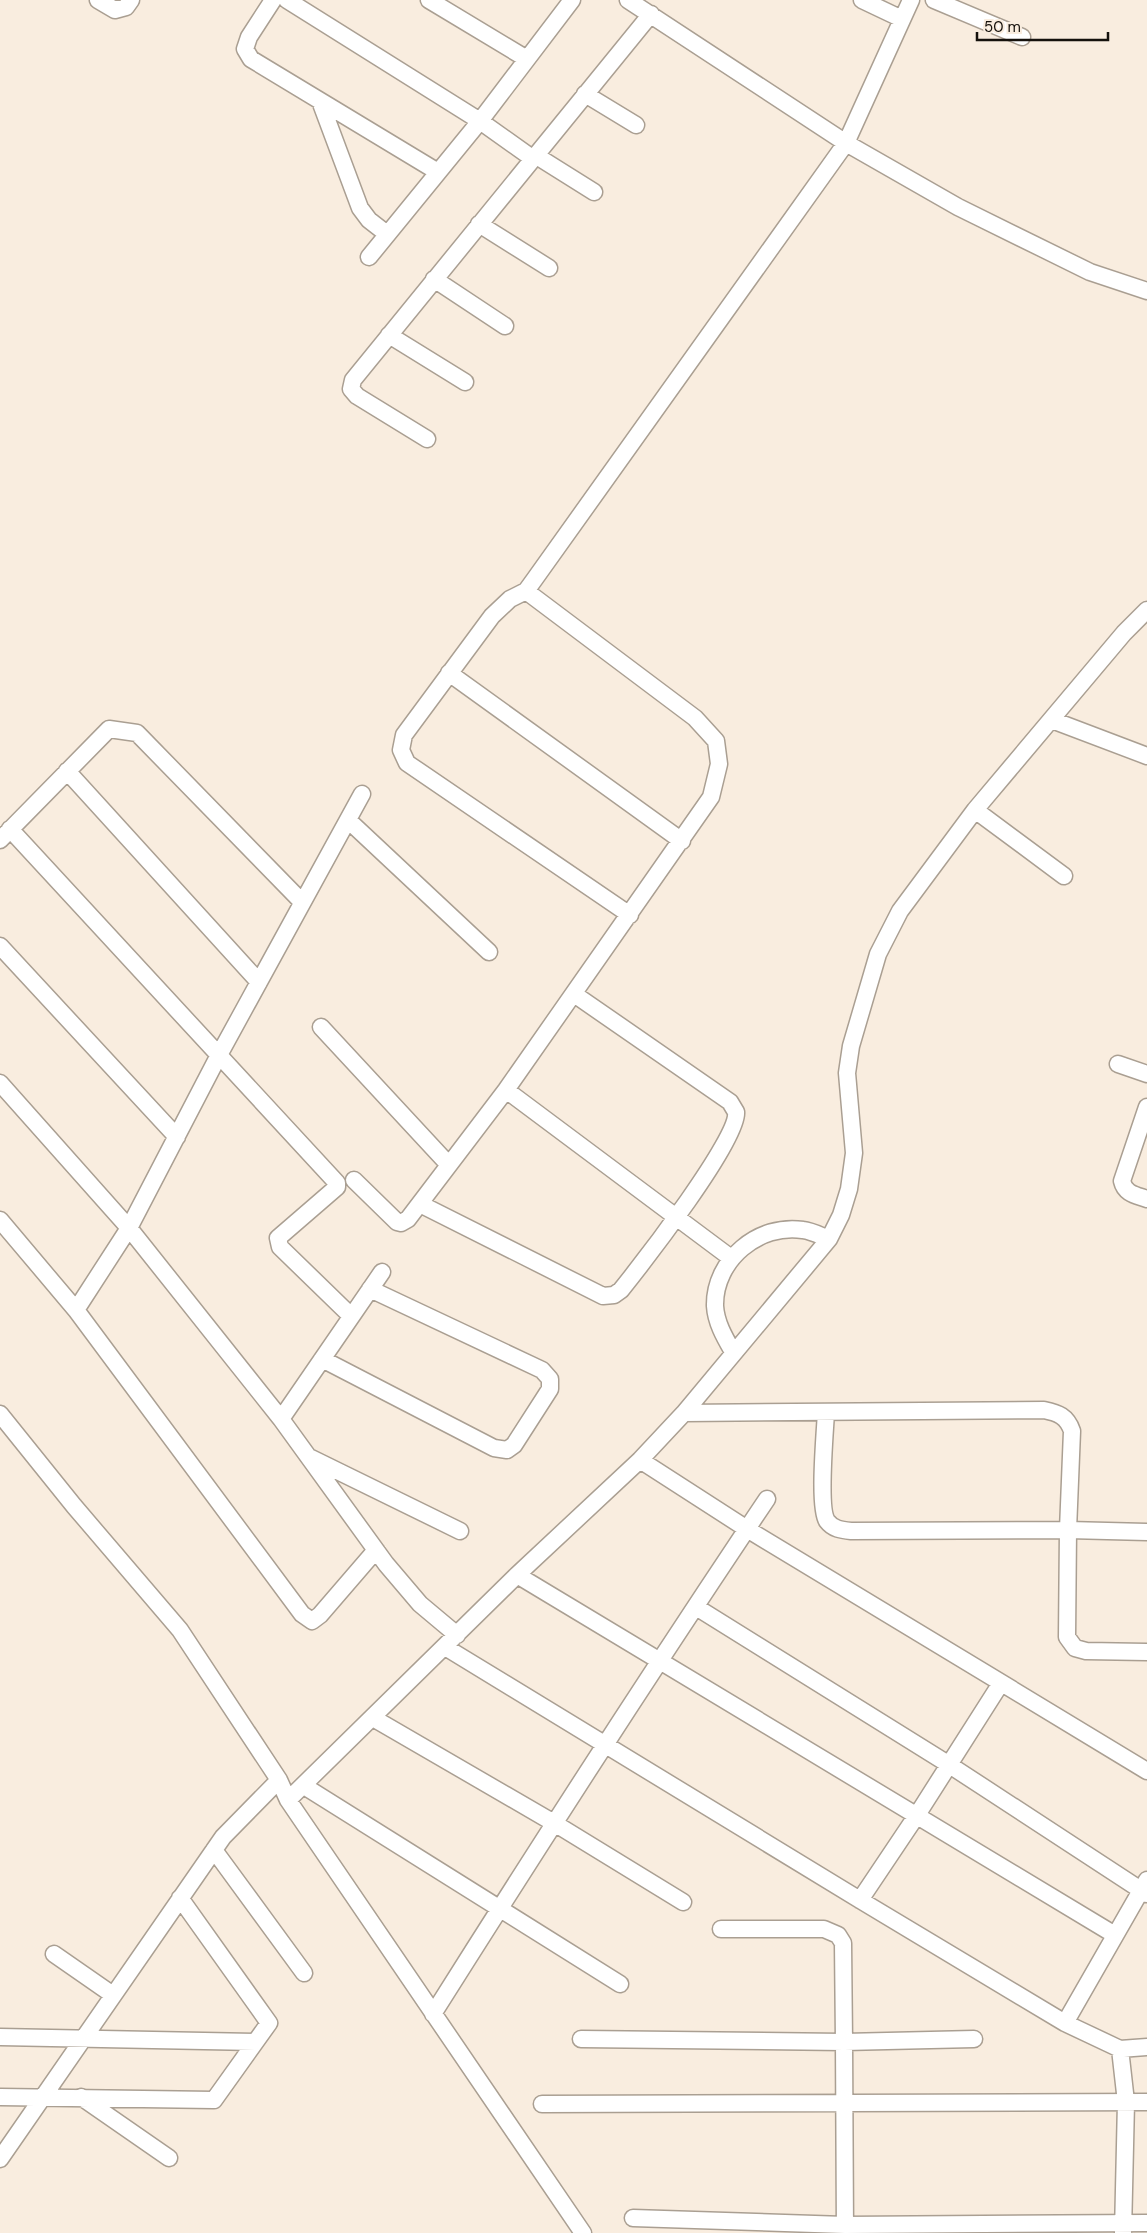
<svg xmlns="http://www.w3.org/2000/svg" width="1147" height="2233" font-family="'DM Sans',sans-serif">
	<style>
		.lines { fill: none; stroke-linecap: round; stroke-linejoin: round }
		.street-casing { stroke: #aa9f92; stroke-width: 19 }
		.street { stroke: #fff; stroke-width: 16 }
	</style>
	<rect width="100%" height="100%" fill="#f9eddf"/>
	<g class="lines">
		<defs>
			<path id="street" d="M98,0l17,10 11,-3 5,-7
				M273,0l-24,37 -4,12 6,10 187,113
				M287,0l193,121 52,37
				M429,0l98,59
				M628,0l218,143 112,64 132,65 57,19
				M862,0l40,19
				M934,0l88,37
				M585,94l51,31
				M320,101l40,107 9,12 18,14
				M535,155l59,37
				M479,224l70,44
				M369,257l111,-136 92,-121
				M434,279l71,47
				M389,335l76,47
				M427,439l-70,-43 -6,-7 2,-9 298,-366
				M1147,610l-23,23 -149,177 -75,101 -22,43 -27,92 -4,27 7,80 -5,36 -8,26 -12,24 -145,174 360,-3c14,3 23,6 28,21l-4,99 79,2
				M449,673l233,168
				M1052,720l95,36
				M67,771l192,211
				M975,810l89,66
				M348,820l141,132
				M10,829l327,354v4l-59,51 2,9 71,69
				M0,840l109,-111 28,4 165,169
				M630,915l-223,-152 -6,-13 3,-15 88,-119 18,-17 16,-8 8,-11 312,-437 65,-143
				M0,946l177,191
				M321,1027l128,138
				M1118,1064l29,10
				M0,1083l129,145 152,191 105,145 34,40 37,31
				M506,1090l225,168
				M1147,1107l-25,74c3,13 14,14 25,18
				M354,1180l43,42 4,1 7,-4 98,-129 205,-293 8,-33 -3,-23 -21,-23 -169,-127
				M420,1204l183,92 11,-1 7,-5c20,-25 119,-152 115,-178l-6,-10 -156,-108
				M0,1220l76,90 226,304 10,7 8,-6 56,-65
				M76,1310l53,-82 90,-173 143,-261
				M733,1352c-8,-14 -17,-29 -18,-46 -1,-46 44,-83 88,-76 9,1 18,6 26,9
				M322,1359l172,89 13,2 7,-5 36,-56v-10l-8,-9 -172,-81
				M826,1412c-1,20 -8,95 1,109 6,8 14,9 24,10l217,-1 -1,107 8,11 11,3 61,1
				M0,1414l74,92 106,124 99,150 9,20 295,433
				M281,1419l101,-147
				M311,1458l149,73
				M640,1460l107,69 400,242
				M517,1575l598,360
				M696,1607l252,157 199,130
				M445,1647l415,253 205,123 55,26 27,-2
				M373,1718l181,105 129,79
				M304,1786l316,198
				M288,1800l229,-225 123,-115 44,-47
				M214,1850l90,123
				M860,1900l57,-85 84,-132
				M721,1929h103l14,6 5,8 1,99 130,-3
				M54,1954l59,41
				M433,2014c109,-173 220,-345 334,-515
				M1065,2023l82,-143
				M0,2037l255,5
				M581,2039l263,3 1,191
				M1120,2049l6,53 -3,131
				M0,2097l214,3 55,-77 -89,-125
				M81,2097l88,61
				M542,2104l605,-2
				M0,2159l223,-322 56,-57
				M633,2218l212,7 302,-2"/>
		</defs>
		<!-- street casing -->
		<use href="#street" class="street-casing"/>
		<!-- street -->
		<use href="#street" class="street"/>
	</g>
	<!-- scale -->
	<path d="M977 32v8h131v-8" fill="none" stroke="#15110c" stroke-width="2.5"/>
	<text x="984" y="32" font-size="15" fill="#15110c" stroke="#f9eddf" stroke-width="4" paint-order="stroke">50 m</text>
</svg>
